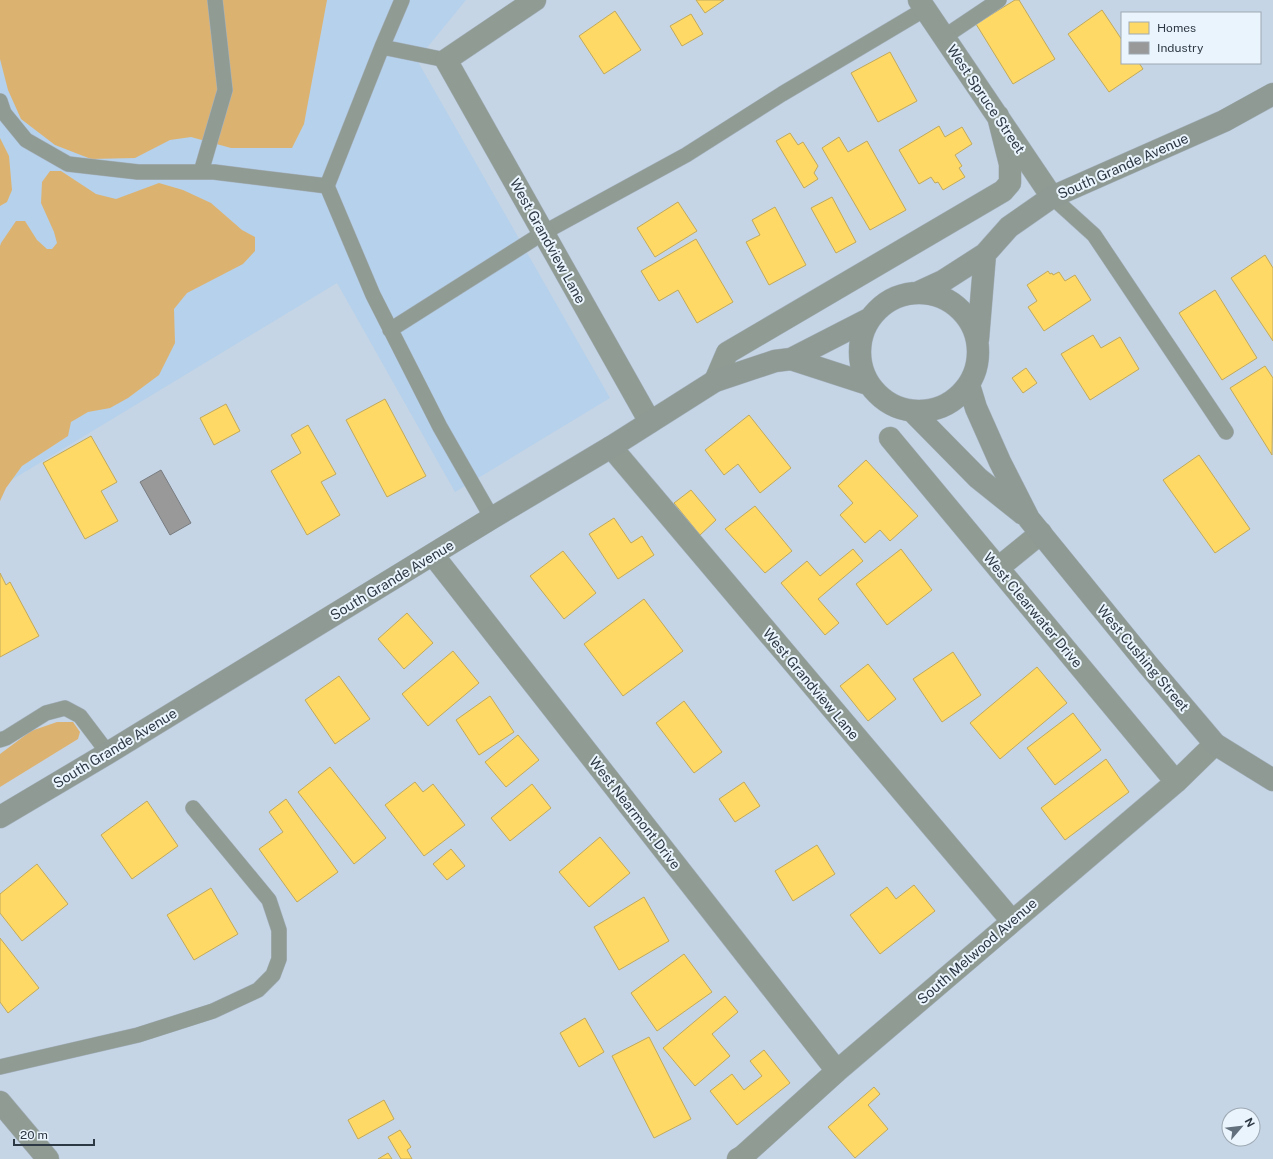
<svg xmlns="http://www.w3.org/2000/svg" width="1273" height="1159" font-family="'Public Sans',sans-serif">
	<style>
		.built { fill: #b6d1eb }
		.green { fill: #dcb271 }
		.homes { fill: #ffd966; stroke: #c0a95c }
		.industry { fill: #999; stroke: #787c80 }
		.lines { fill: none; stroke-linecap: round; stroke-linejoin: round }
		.lane-casing { stroke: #a6b2bf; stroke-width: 16 }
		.street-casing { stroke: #a6b2bf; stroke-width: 23 }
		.secondary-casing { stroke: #a6b2bf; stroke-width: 23 }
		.lane { stroke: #8f9b93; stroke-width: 15 }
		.street { stroke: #8f9b93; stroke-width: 22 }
		.secondary { stroke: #8e9a93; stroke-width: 22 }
		.labels { text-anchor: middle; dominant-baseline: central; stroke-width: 4; stroke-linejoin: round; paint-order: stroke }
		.street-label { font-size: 14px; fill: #2c3844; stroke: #eaf4fd }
	</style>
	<rect width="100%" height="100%" fill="#c5d5e5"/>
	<!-- built -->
	<path class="built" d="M0,0h466l-49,60 193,338 -155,94 -118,-209 -337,204z"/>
	<!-- green -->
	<path class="green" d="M0,0h327l-23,124 -12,24h-61l-40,-11 -21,3 -35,18 -44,1 -36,-14 -34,-26 -13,-29 -8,-31z
		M0,138l9,18 3,34 -5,12 -7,4z
		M50,171h11l35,23 20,5 43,-16 24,7 28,13 31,27 13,7v14l-12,13 -56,29 -13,16 1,34 -16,32 -31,23 -18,10 -22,4 -17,10 -3,14 -46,30 -16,22 -6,13v-255l1,-3 15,-22h9l12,19 10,9h5l5,-6 -3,-11 -13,-29 1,-21z
		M57,722h16l7,10 -2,7 -78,48v-33l31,-23z"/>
	<!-- homes -->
	<path class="homes" d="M696,0h28l-19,13z
		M1015,0h4l36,59 -42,25 -37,-60z
		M1102,10l20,30v23h17l4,6 -34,23 -41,-58z
		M615,11l26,39 -37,24 -25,-38z
		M691,14l12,20 -21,12 -12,-20z
		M890,52l27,49 -39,21 -27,-49z
		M939,126l6,11 17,-10 10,17 -17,11 7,11 -3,2 6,9 -22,13 -5,-8 -3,1 -4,-6 -12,7 -20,-34z
		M790,133l8,12 5,-3 15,24 -4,7 4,6 -14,9 -28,-47z
		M839,137l9,15 19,-11 39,69 -36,20 -48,-82z
		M832,197l24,45 -20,11 -25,-45z
		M678,202l19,29 -42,26 -18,-29z
		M775,207l31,58 -37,20 -23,-43 14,-7 -8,-15z
		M696,239l37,63 -36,21 -19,-33 -19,11 -18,-30z
		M1265,255l8,13v73l-42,-63z
		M1048,271l2,3 2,-1 1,2 6,-3 6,9 10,-6 16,25 -47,31 -16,-24 9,-6 -10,-16z
		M1215,290l42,68 -35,22 -43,-67z
		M1093,335l8,13 19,-11 19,32 -49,31 -29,-46z
		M1265,366l8,12 -1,77 -42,-67z
		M1026,368l11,15 -14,10 -11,-15z
		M385,399l41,77 -39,21 -41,-77z
		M226,404l14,27 -26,14 -14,-27z
		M749,415l42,53 -31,25 -22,-29 -14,11 -19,-25z
		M308,425l28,49 -15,8 19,33 -33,20 -36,-64 30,-18 -10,-18z
		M91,436l26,46 -16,9 17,30 -33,18 -42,-76z
		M1199,455l51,74 -35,24 -52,-73z
		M866,460l52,56 -28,25 -10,-11 -15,13 -25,-28 13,-12 -15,-17z
		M691,490l25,30 -16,15 -26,-32z
		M755,506l37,45 -27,22 -40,-44z
		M614,518l17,25 11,-7 12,19 -36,24 -29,-45z
		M853,549l10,12 -45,38 21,24 -14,12 -44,-52 26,-22 13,15z
		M901,549l31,41 -45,35 -31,-41z
		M563,551l33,42 -32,26 -34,-43z
		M0,573l6,12 4,-3 29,54 -39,21z
		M644,599l39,52 -60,45 -39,-52z
		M407,613l26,30 -29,26 -26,-30z
		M453,651l26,32 -51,43 -26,-32z
		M953,652l28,43 -39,27 -29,-43z
		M868,664l28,35 -28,22 -28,-35z
		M1037,667l30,36 -67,56 -30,-36z
		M339,676l31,43 -35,25 -30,-44z
		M490,696l24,36 -35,23 -23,-35z
		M684,701l38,51 -28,21 -38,-50z
		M1073,713l28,37 -46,35 -28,-37z
		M518,735l21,25 -33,27 -21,-25z
		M1106,759l23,33 -64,48 -24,-32z
		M330,767l56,71 -32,26 -56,-72z
		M415,782l8,10 10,-8 32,41 -41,31 -39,-51z
		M744,782l16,24 -25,16 -16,-23z
		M532,784l19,24 -41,33 -19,-23z
		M286,799l52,73 -41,30 -38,-53 24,-17 -14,-20z
		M147,801l31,45 -46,33 -31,-44z
		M600,837l30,36 -41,34 -30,-35z
		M817,845l18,29 -42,27 -18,-30z
		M451,849l14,17 -18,14 -14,-16z
		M37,864l31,40 -46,37 -22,-28v-19z
		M914,885l21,26 -55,43 -30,-39 37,-28 9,12z
		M211,888l27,46 -44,26 -27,-45z
		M644,897l25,44 -50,29 -25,-43z
		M0,938l39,50 -31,25 -8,-11z
		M684,954l28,38 -55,39 -26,-38z
		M725,996l13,16 -26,22 18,22 -35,30 -32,-38z
		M585,1018l19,34 -25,15 -19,-34z
		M649,1037l42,82 -37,19 -42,-82z
		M764,1050l26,33 -53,42 -27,-34 22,-17 12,16 18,-14 -12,-15z
		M874,1087l6,7 -12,11 20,24 -33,29 -27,-31z
		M384,1100l10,19 -36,20 -10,-19z
		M400,1130l11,17 -4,3 5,9h-11l-13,-22z
		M388,1153l4,6h-14z"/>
	<!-- industry -->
	<path class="industry" d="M161,470l30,53 -21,12 -30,-53z"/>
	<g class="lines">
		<defs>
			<path id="lane" d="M944,37l55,-37
				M382,47l64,13
				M0,101l4,12 22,27 42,24 70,8h76l113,14 46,109 67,132 52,91
				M201,172l24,-82 -10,-90
				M327,186l55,-139 20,-47
				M1052,197l42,38 132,197
				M390,330l153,-97 143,-78 96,-61 143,-85
				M0,740l6,-2 40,-25 19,-5 15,8 28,37
				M0,1067l138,-32 75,-24 45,-21 15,-15 6,-16v-29l-10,-30 -76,-92"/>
			<path id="street" d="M535,0l-89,60 204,362
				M919,0l133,197
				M715,381l12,-28 276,-162 7,-8v-19l-12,-48
				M890,438l286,344
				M611,447l401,474
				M433,555l404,516
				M998,568l43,-35
				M0,1102l48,57
				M738,1159l5,-3 94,-85 339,-289 39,-38"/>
			<path id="secondary" d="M860 352a59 59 0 1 1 118 0a59 59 0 1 1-118 0Z
				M917,293l26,-12 42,-27 24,-27 43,-30 172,-76 49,-27
				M978,339l7,-85
				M791,359l77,25
				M969,385l7,23 24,54 29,57 119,146 67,79 58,36
				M913,412l65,66 45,36
				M0,817l108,-64 384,-235 119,-71 104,-66 60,-20 16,-2 78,-40"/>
		</defs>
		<!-- lane casing -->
		<use href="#lane" class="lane-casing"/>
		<!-- street casing -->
		<use href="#street" class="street-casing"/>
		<!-- secondary casing -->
		<use href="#secondary" class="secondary-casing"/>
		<!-- lane -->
		<use href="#lane" class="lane"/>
		<!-- street -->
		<use href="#street" class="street"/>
		<!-- secondary -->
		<use href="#secondary" class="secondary"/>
	</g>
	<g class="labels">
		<!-- street labels -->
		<g class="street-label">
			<text transform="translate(986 99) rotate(56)">West Spruce Street</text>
			<text transform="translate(1123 166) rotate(-24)">South Grande Avenue</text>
			<text transform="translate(548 241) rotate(61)">West Grandview Lane</text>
			<text transform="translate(392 580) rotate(-31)">South Grande Avenue</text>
			<text transform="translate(1033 610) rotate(50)">West Clearwater Drive</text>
			<text transform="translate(1143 658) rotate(50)">West Cushing Street</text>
			<text transform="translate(811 684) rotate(50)">West Grandview Lane</text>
			<text transform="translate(115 748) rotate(-31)">South Grande Avenue</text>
			<text transform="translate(635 813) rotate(52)">West Nearmont Drive</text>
			<text transform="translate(977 951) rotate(-41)">South Melwood Avenue</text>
		</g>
	</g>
	<!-- legend -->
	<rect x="1121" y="12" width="140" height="52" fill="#eaf4fd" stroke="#9ea9b3"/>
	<rect x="1129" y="22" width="20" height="12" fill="#ffd966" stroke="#9ea9b3"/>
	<text x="1157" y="32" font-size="12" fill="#2c3844">Homes</text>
	<rect x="1129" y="42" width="20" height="12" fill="#999999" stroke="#9ea9b3"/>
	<text x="1157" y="52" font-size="12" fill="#2c3844">Industry</text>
	<!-- north arrow -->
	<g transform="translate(1241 1127) rotate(62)"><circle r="19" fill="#eaf4fd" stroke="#9ea9b3"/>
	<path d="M0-3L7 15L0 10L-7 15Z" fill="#626f7c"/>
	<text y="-6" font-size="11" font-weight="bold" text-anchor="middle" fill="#2c3844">N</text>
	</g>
	<!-- scale -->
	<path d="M14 1139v6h80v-6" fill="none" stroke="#2c3844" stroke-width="2"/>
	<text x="20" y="1139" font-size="12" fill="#2c3844" stroke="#eaf4fd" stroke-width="3" paint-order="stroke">20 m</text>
</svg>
